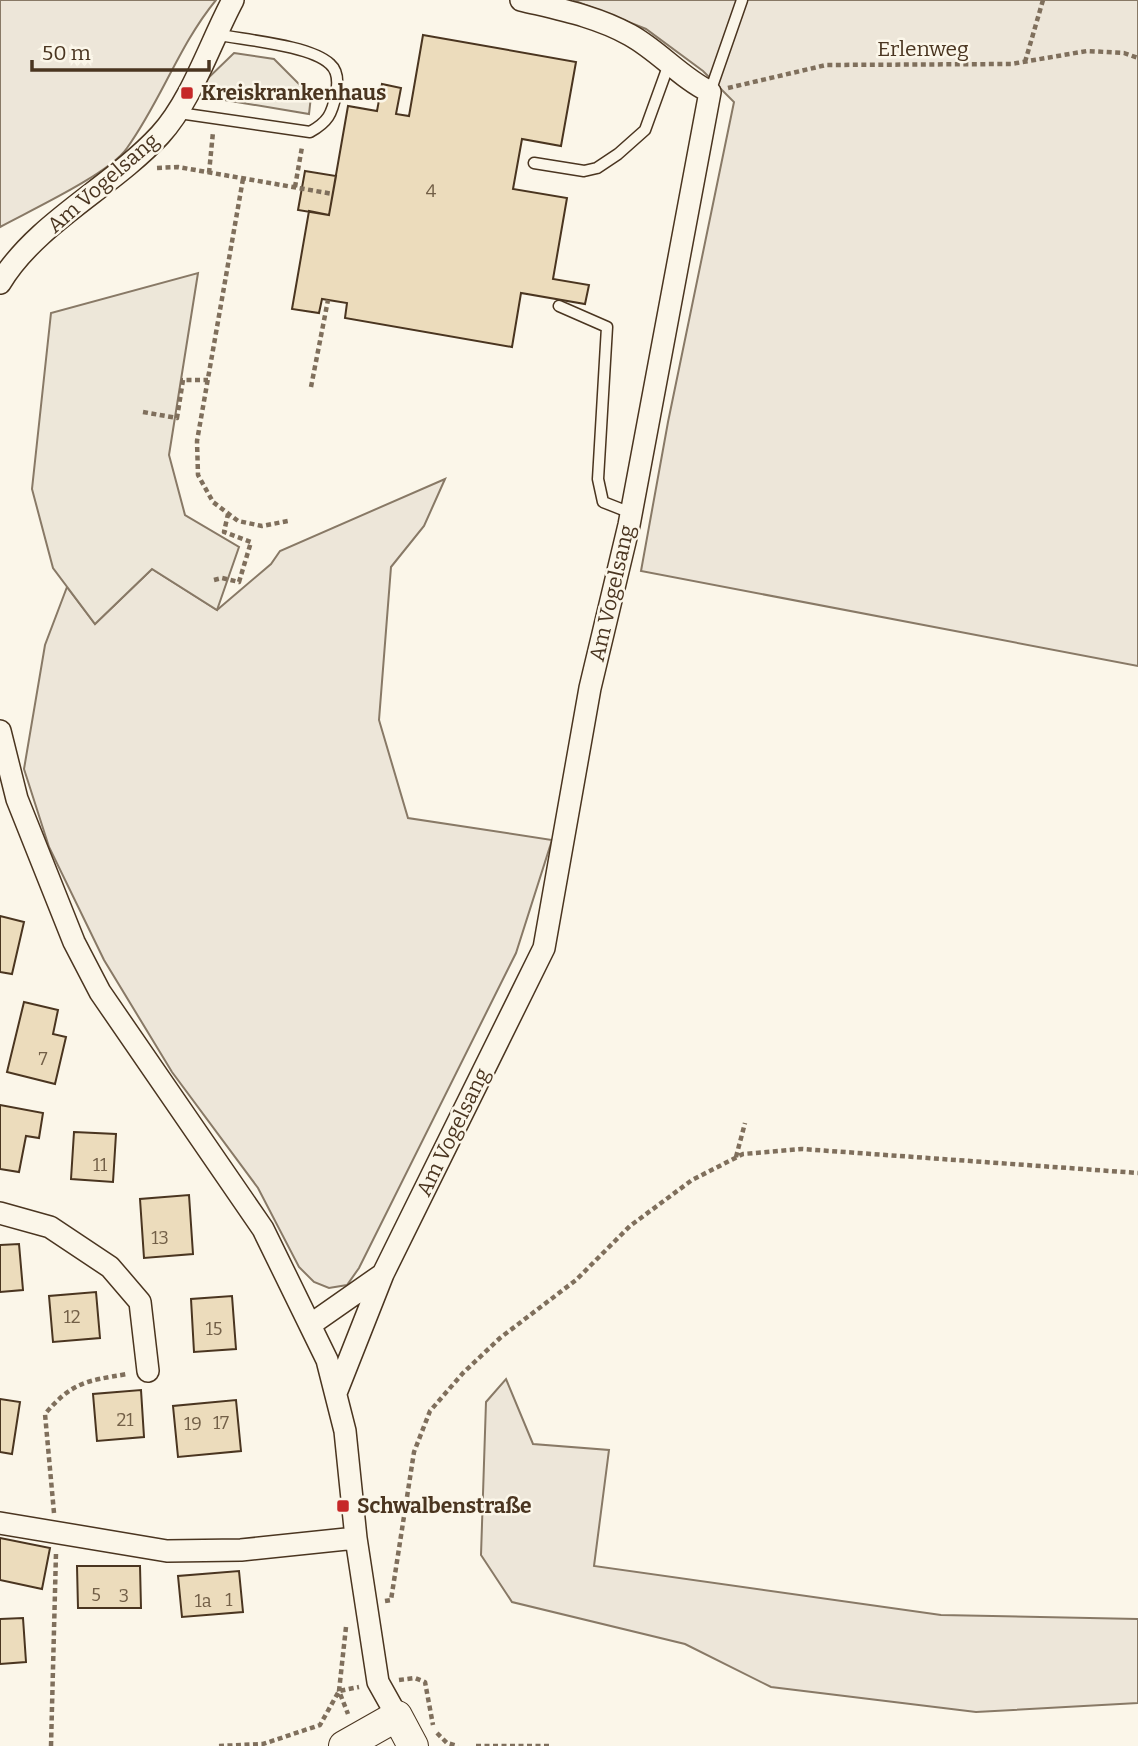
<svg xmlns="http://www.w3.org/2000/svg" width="1138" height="1746" font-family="Bitter,serif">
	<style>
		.green { fill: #ede6d9; stroke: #887966; stroke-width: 2 }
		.parking { fill: #ede7d9; stroke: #887966; stroke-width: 2 }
		.building { fill: #ecdcbc; stroke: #4a3520; stroke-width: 2 }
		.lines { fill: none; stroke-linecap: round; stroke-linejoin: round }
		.lane-casing { stroke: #4a3520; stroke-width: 13 }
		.street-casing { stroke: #4a3520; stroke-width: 24 }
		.secondary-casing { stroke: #4a3520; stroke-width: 32 }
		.path { stroke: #7f6f5c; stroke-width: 4.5; stroke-dasharray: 5 3.5; stroke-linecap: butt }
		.lane { stroke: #fbf6e9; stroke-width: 10 }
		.street { stroke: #fbf6e9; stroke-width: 21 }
		.secondary { stroke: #fbf6e9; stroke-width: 30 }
		.poi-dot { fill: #c62828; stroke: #fbf6e9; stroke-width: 2.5 }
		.labels { text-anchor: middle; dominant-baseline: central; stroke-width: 5; stroke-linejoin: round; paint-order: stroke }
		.number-label { font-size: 18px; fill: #725f47 }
		.street-label { font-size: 21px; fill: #4a3520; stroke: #fbf6e9 }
		.poi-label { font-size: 21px; font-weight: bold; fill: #4a3520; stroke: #fbf6e9; text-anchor: start }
	</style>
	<rect width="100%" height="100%" fill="#fbf6e9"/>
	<!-- green -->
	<path class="green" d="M0,0h216c-37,45 -55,101 -89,148 -18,26 -96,62 -127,79z
		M573,0h565v666l-497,-95 27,-149 66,-320 -31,-31 -57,-42z
		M445,479l-21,47 -33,41 -12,153 29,98 144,22 -36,113 -157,315 -12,17 -18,3 -15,-6 -15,-15 -41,-79 -86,-116 -68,-112 -55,-113 -25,-78 21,-124 22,-58 28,37 57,-55 65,41 54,-46 9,-13z
		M506,1379l27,65 76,6 -15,116 347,49 197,4v84l-162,9 -205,-25 -86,-43 -173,-42 -31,-47 5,-153z"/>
	<!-- parking -->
	<path class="parking" d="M234,53l40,6 37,37 -2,18 -102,-17 -4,-14z
		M198,273l-29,182 16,60 54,32 -22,63 -65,-41 -57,55 -42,-56 -21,-79 19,-176z"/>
	<!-- building -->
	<path class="building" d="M423,35l153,27 -15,84 -39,-7 -9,50 54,9 -14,81 36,6 -4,19 -64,-11 -9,54 -167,-29 2,-15 -25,-4 -3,14 -27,-4 17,-98 20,4 19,-109 29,5 5,-27 19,4 -5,26 13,2z
		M305,171l31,5 -7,39 -31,-5z
		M0,916l24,6 -12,52 -12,-2z
		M24,1002l34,8 -5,24 13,3 -11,47 -48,-12z
		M0,1105l43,8 -4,25 -13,-2 -7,36 -19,-3z
		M74,1132l42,2 -3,48 -42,-3z
		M189,1195l4,59 -49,4 -4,-59z
		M19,1244l4,46 -23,2v-47z
		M96,1292l4,46 -47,4 -4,-46z
		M232,1296l4,53 -42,3 -3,-53z
		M141,1390l3,47 -47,4 -4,-47z
		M0,1399l20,3 -8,52 -12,-2z
		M236,1400l5,51 -63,6 -5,-51z
		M0,1538l50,10 -8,41 -42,-9z
		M77,1566h63l1,42h-63z
		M239,1571l4,41 -61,5 -4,-41z
		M23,1618l3,44 -26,2v-45z"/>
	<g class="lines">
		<defs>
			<path id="lane" d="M710,92l32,-92
				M179,113l131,19c18,-10 22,-18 26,-38 2,-10 2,-23 -6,-30 -20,-19 -87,-24 -115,-30
				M534,163l50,8 13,-3 21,-14 27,-24 25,-69
				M559,306l48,21 -9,152 5,23 28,11"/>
			<path id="street" d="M0,283c36,-60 112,-96 160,-148 32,-35 50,-92 73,-135
				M0,731l17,68 57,143 26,50 163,237 64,131 18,71 11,107 22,144 19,34
				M0,1213l50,14 60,40 30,35 8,69
				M310,1325l73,-51
				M336,1393l47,-119 161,-326 46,-260 39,-163 81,-433c-29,-14 -51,-41 -80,-57 -34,-19 -72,-26 -109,-35
				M0,1523l167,28 74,-1 115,-12"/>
			<path id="secondary" d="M344,1746l53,-30 16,30"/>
		</defs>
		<!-- lane casing -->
		<use href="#lane" class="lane-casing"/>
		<!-- street casing -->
		<use href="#street" class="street-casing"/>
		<!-- secondary casing -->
		<use href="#secondary" class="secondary-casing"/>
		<!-- path -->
		<path class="path" d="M1025,62l18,-62
			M728,88l98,-23 185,-1 76,-13 37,2 14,5
			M157,168l21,-1 155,27
			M209,173l4,-41
			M243,179l-46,262 1,34 15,27 25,19 24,5 26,-5
			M295,187l7,-40
			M311,387l17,-87
			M143,412l34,6 6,-38h25
			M214,580l8,-2 17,4 12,-40 -27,-10 4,-18
			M736,1157l9,-34
			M54,1513l-9,-99c27,-32 41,-33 82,-40
			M385,1601l6,-1 23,-148 16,-41 33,-38 37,-35 76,-58 54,-54 62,-46 51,-26 59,-5 336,24
			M346,1627l-7,64 9,23
			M399,1680l16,-2 10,4 8,43
			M437,1733l10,10 11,3
			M51,1746l5,-193
			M219,1746l44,-2 57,-19 19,-34 20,-4
			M476,1746h76"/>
		<!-- lane -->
		<use href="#lane" class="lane"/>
		<!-- street -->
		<use href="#street" class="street"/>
		<!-- secondary -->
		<use href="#secondary" class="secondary"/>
	</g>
	<!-- markers -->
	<g class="poi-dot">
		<rect x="180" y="86" width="14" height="14" rx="3.5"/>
		<rect x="336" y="1499" width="14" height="14" rx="3.5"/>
	</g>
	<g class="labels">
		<!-- number labels -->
		<g class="number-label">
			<text x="431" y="191">4</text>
			<text x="43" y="1059">7</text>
			<text x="100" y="1165">11</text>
			<text x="160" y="1238">13</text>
			<text x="72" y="1317">12</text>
			<text x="214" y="1329">15</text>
			<text x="125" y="1420">21</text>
			<text x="221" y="1423">17</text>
			<text x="193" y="1424">19</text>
			<text x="96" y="1595">5</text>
			<text x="124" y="1596">3</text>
			<text x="229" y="1600">1</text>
			<text x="203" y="1601">1a</text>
		</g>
		<!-- street labels -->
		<g class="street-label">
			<text x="923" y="49">Erlenweg</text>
			<text transform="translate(103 183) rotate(-41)">Am Vogelsang</text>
			<text transform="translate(612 593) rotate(-77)">Am Vogelsang</text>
			<text transform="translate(453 1132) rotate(-64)">Am Vogelsang</text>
		</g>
		<!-- poi labels -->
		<g class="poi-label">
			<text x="201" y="93">Kreiskrankenhaus</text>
			<text x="357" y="1506">Schwalbenstraße</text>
		</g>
	</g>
	<!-- scale -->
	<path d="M32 60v10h177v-10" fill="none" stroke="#4a3520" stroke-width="3.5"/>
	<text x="42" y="60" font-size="21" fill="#4a3520" stroke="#fbf6e9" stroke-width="5" paint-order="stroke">50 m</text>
</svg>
